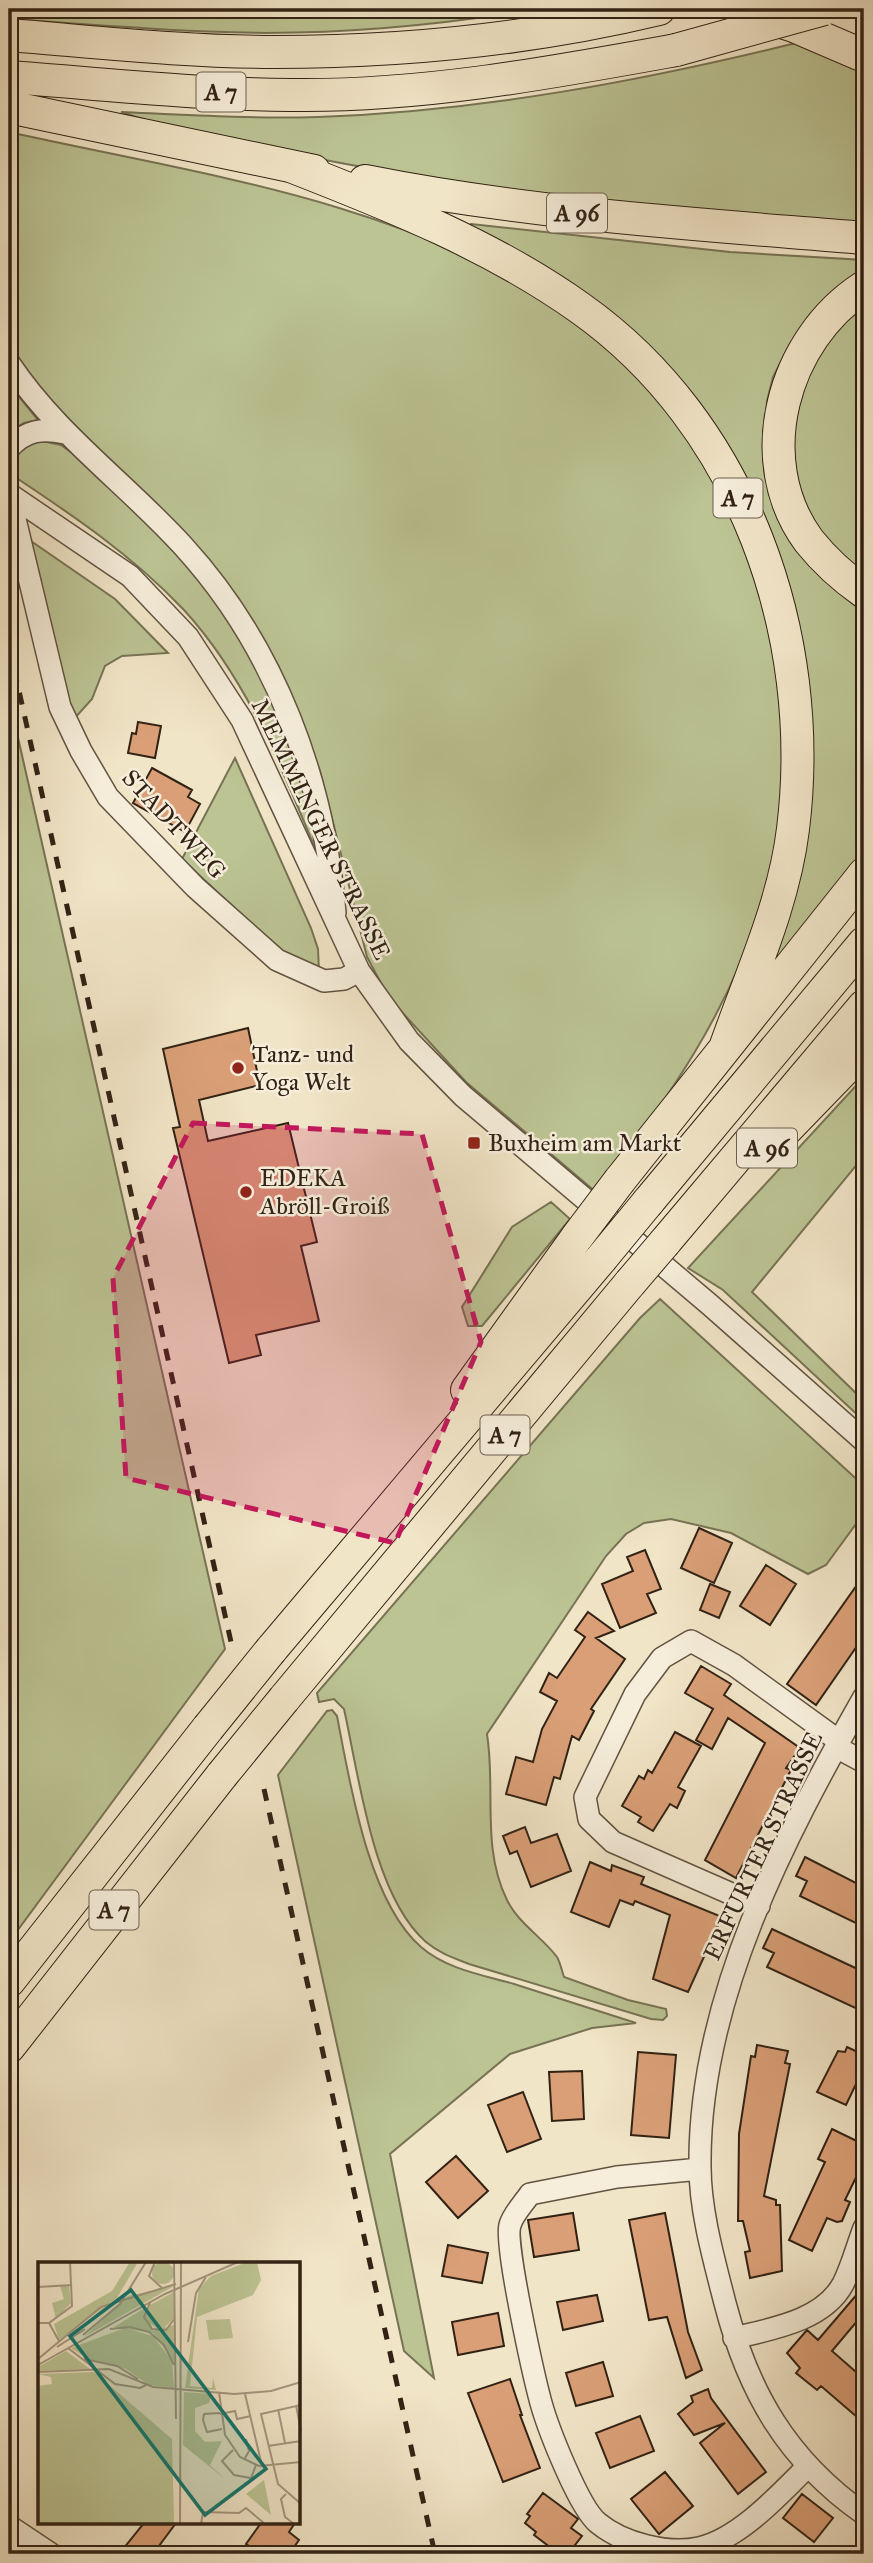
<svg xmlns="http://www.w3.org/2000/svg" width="873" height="2563" font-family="'IM FELL Great Primer',serif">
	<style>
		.green { fill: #bcc494; stroke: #777354; stroke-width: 2 }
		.building { fill: #da9f77; stroke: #322215; stroke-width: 2 }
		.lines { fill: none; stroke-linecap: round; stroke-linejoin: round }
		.minor-casing { stroke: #625342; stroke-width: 24 }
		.highway-casing { stroke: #322215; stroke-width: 34 }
		.minor { stroke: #f6eedb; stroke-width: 21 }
		.highway { stroke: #f1e5c7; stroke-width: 32 }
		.rail { stroke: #322215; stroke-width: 5; stroke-dasharray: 12 12; stroke-linecap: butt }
		.highway-bridge-casing { stroke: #322215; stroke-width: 34; stroke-linecap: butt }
		.highway-bridge { stroke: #f1e5c7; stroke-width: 32 }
		.marked { fill: #c2185b; fill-opacity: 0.2; stroke: #c2185b; stroke-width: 5; stroke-dasharray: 14 9; stroke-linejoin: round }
		.poi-dot { fill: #8f2418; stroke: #f6eedb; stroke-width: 2.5 }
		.labels { text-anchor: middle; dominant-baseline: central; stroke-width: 5; stroke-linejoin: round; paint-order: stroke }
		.shield { fill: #f6eedb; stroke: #6d5f50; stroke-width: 2 }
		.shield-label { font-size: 23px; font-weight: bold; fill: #322215 }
		.street-label { font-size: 24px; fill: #322215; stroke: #f6eedb }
		.poi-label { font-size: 24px; fill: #322215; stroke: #f6eedb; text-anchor: start }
		.inset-road { fill: none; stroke: #a59780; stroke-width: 2 }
		.view { fill: #0f766e; fill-opacity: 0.15; stroke: #0f766e; stroke-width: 3.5 }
		.inset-edge { fill: none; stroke: #322215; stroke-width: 3.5 }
	</style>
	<rect width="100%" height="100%" fill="#f1e5c7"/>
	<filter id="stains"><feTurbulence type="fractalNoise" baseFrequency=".00286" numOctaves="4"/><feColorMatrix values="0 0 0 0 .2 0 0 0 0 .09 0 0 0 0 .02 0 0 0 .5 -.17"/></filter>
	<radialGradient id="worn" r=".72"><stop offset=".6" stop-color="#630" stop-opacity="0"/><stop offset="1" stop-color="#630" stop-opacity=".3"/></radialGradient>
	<!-- green -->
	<path class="green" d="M9,9h528c-89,15 -181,24 -271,24 -86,-1 -171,-8 -256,-14z
		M800,42l64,29v153c-194,-16 -387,-31 -578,-72 -55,-12 -112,-22 -165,-40 66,3 131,7 197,5 164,-6 324,-36 482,-75z
		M9,132c184,41 384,67 545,172 13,8 25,20 37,30 75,64 134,146 167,240 7,19 8,42 12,62 5,26 12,53 15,79 5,45 -6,138 -20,182 -35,114 -97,202 -168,296l-131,-111 -77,-84 -22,-41 -47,-186 -31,-80 -151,-201 -105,-107 -24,-36z
		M471,224l259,28 134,8v11l-27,18 -47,55 -17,33 -6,24 -2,36 88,164 11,7v251l-98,120 44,-216 -84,-312 -255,-220z
		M864,302v276c-10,-9 -23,-18 -32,-29 -54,-68 -52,-156 3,-223 8,-9 20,-16 29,-24z
		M9,384l29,36 -14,3 -15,9z
		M37,440l24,5 14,10 88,82 59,72 42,72 30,69 32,125c-38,-91 -74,-191 -142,-265 -52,-55 -113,-96 -175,-137 3,-17 13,-26 28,-33z
		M28,539l87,60 53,54 -46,3 -17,10 -13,33 -18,20z
		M9,698l216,951 -216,293z
		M235,758l76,170 7,21 1,22 -31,-13 -106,-99z
		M864,1077v79l-112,136 112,109v20l-141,-131 -35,-22z
		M551,1202l19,17 -88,107h-14l-6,-19 50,-80z
		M660,1299l204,187v27l-38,52 -18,9 -77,-41 -60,-14 -27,4 -18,11 -20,22 -119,178c9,56 -6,113 20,166 11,23 35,37 50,57 3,5 5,14 7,20l64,23 38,9 1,7 -4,4 -12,-1 -182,-55c-15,-6 -30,-11 -43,-22 -53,-46 -67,-166 -82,-233l-10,-10 -15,3 -2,-9 323,-375z
		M332,1710l5,6c13,67 31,185 84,231 25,22 62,28 93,37 41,13 81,26 122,39l-44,5 -82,26 -120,100 44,224 -30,-27 -126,-576 49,-64z"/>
	<!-- building -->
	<path class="building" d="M138,722l23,4 -6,32 -27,-5 4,-20 4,1z
		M152,768l40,22 -4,7 12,7 -15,28 -52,-29z
		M248,1028l12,57 -61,15 9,41 80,-18 29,119 -16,4 18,75 -63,14 5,20 -32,8 -56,-235 7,-1 -17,-78z
		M699,1528l33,15 -18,40 -33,-15z
		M645,1550l16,39 -14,5 9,19 -36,15 -18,-44 31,-13 -6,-14z
		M766,1565l30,19 -26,41 -30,-19z
		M864,1575v61l-48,69 -29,-21z
		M710,1584l20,8 -11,26 -19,-8z
		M588,1612l26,19 -18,7 29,21 -34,50 3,2 -15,29 -7,-4 -12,43 -6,-2 -8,28 -40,-11 10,-37 17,5 9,-33 15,-28 -17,-9 9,-19 8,5 28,-41 -10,-7z
		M701,1666l30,18 -7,11 76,53 -14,20 5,2 -55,108 -31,-18 60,-117 -37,-25 -16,31 -16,-9 17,-31 -28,-16z
		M675,1732l26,14 -23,41 7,4 -8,17 -7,-4 -17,27 -15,-9 3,-5 -19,-11 17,-30 5,3 4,-9 4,3z
		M525,1827l6,16 26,-9 14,37 -40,16 -14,-36 -7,3 -7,-18z
		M805,1857l59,30v40l-64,-31 7,-15 -11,-5z
		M590,1862l21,9 1,-6 32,12 -3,7 81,33 -34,75 -35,-13 17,-64 -35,-14 -2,4 -13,-5 -11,27 -38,-15z
		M772,1929l92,43v40l-97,-45 7,-14 -11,-5z
		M757,2045l31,6 -3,12 5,1 -26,132 12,4v5h4l2,66 -32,7 -5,-26 5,-1 -7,-30h-5l1,-87 12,-78 4,1z
		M847,2047l17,8v32l-8,-3 -10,21 -29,-13 21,-41 7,1z
		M638,2052l38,3 -7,83 -38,-3z
		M582,2071l2,48 -32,2 -3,-49z
		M523,2092l18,47 -34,13 -19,-47z
		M832,2129l31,15 -5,10 5,2 -3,5 3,2 -18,37 5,2 -8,19 -5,1 -10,-4 -15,33 -23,-11 36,-78 -7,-3z
		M456,2156l32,35 -30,27 -32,-36z
		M573,2213l6,37 -45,7 -6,-37z
		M665,2213l23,119 14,38 -16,8 -19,-61 -18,3 -20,-100z
		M448,2245l40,8 -6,30 -40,-7z
		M864,2286v27l-32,38 32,28v44l-43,-37 -4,4 -21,-17 4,-5 -13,-15 20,-23 11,10z
		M597,2295l6,26 -40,9 -6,-28z
		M498,2313l6,33 -46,9 -6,-33z
		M603,2362l10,34 -37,10 -10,-33z
		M510,2379l12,36h-2l20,53 -37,14 -35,-89z
		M708,2389l3,9 55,74 -28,22 -38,-51 25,-20 -31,12 -16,-21 15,-12 -2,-6z
		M640,2416l14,35 -44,17 -14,-35z
		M665,2472l28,34 -34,28 -28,-35z
		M543,2493l35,26 -7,9 11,8 -14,18h-9l-25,-19 2,-3 -11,-9 5,-7 -3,-2z
		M802,2494l31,24 -19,24 -31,-24z
		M144,2523h32l-23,31h-34z
		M261,2523h34l-6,9 10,8 -10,14h-27l-16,-10z"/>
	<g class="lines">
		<defs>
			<path id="minor" d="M9,363c48,72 118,121 175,184 91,100 140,232 151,366
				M9,448c17,-18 33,-20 56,-15
				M9,494l121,82 58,61 54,83 117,251 50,70 54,55 246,208 155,137
				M9,494l51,213 21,44 27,46 87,90 82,73 47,21 20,-2 15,-8
				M864,1697c-80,141 -166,304 -164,470 0,44 14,93 25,136 23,89 62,157 139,211
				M836,1747l28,15
				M759,1906l-146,-64 -24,-23 -4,-22 50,-103 27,-36 29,-17 43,24 105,76
				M700,2169l-83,8 -87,17c-6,9 -17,20 -20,31 -6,18 24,152 31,178 7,25 38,105 57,120 24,20 70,32 101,25 40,-9 80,-53 109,-82
				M734,2338c37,-9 89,-17 109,-54 9,-18 14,-38 21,-56
				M9,2526l42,28"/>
			<path id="highway" d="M742,9l52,17 70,30
				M9,35c88,7 177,17 265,17 129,0 260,-13 385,-43
				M9,77c93,7 187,17 281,18 130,2 259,-22 386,-45
				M9,107l305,64
				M293,167c100,39 200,79 287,141 164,116 237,327 213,521 -9,75 -43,148 -68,219
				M365,181c165,33 332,43 499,57
				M864,287c-81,52 -115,173 -55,254 16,20 35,37 55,51
				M777,1139l87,-90
				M620,1180l244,-306
				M648,1202l216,-259
				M665,1242l199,-236
				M467,1390l110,-153
				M271,1650l330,-391
				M284,1699l346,-416
				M9,1981l199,-253
				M9,2047l213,-272"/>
		</defs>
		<!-- minor casing -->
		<use href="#minor" class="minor-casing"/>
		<!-- highway casing -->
		<use href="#highway" class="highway-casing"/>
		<!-- minor -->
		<use href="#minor" class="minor"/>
		<!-- highway -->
		<use href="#highway" class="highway"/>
		<!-- rail -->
		<path class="rail" d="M9,646l224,1005
			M264,1789l171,765"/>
		<defs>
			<path id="highway-bridge" d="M676,50l148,-41
				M577,1237l43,-57
				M601,1259l47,-57
				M630,1283l35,-41
				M208,1728l63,-78
				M222,1775l62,-76"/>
		</defs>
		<!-- highway-bridge casing -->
		<use href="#highway-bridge" class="highway-bridge-casing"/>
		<!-- highway-bridge -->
		<use href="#highway-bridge" class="highway-bridge"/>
	</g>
	<!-- marked area -->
	<path class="marked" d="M193,1123l229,11 59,208 -86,201 -269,-65 -13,-200z"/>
	<!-- markers -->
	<g class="poi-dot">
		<circle cx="238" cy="1068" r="7"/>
		<rect x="467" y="1136" width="14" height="14" rx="3.5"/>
		<circle cx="246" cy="1192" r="7"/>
	</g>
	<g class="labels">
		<!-- shield labels -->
		<g class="shield">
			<rect x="196.5" y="72.5" width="49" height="39" rx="5"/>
			<rect x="547" y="193.5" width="60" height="39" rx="5"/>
			<rect x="713.5" y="478.5" width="49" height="39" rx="5"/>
			<rect x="737" y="1128.5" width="60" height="39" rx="5"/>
			<rect x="480.5" y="1415.5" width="49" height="39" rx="5"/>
			<rect x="89.5" y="1890.5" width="49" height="39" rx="5"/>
		</g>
		<g class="shield-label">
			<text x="221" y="92">A 7</text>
			<text x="577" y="213">A 96</text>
			<text x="738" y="498">A 7</text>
			<text x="767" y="1148">A 96</text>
			<text x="505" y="1435">A 7</text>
			<text x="114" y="1910">A 7</text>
		</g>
		<!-- street labels -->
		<g class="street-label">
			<text transform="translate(174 824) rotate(47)">STADTWEG</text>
			<text transform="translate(321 829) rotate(64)">MEMMINGER STRASSE</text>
			<text transform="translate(763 1846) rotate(-65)">ERFURTER STRASSE</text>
		</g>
		<!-- poi labels -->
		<g class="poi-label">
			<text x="252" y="1054">Tanz- und<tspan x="252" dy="28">Yoga Welt</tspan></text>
			<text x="488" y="1143">Buxheim am Markt</text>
			<text x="260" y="1178">EDEKA<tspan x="260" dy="28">Abröll-Groiß</tspan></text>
		</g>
	</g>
	<!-- overview -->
	<g transform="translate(38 2262)">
		<rect width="262" height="262" fill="#f1e5c7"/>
		<path d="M114 11a11 11 0 1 1 22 0a11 11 0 1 1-22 0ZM92,0h8l-21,36 -58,42 -5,-16 58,-33zM209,0h10l4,18 -8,15 -56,22 -7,69 22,2 1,-10 3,12 -31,-2 14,-100 12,-12zM22,24h9l2,17 -15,16 -4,-16 12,-4zM136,24l-90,51 44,-41zM136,30v26l-13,13 -15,-11 4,-15zM108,45l7,24 21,-6 1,39 -22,-31 -39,-6zM192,57l3,19 -24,2 -3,-20zM87,66l28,8 19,25 2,27 -25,-3 -23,-16 -38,-10 -17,-11zM28,89l24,18 -52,2v-4zM56,110l78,67 2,85h-136v-138l14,-2 -1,-7 -13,-3zM146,130l27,2 -2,9 -14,5v23l10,11 17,-1 -12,24 15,14 -42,-34zM226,218l7,35 -25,-21z" fill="#bcc494"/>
		<path class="inset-road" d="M117,0l-6,14 13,12M136,0l2,157M0,25l34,-2M112,41l-6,14 8,12 14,1 9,-12M0,61h11l10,18M11,61l23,-17 -2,-44M72,67l20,-2 19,5 15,13 10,20M45,73l37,-31 26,-42M150,80l8,-49 10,-16M19,85l28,-18M30,86l47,36 25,4 6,-3M0,97l63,-52 75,-23M46,97l33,7 21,13M0,103l127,-71 73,-32M0,110l71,-3 44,18 81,7 37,-3 30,-9M181,130l6,43 15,22 19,9 42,-4M207,132l17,72M258,143l5,26M263,143l-40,9 17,70 23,20M240,147l7,34M182,151l-16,1 -1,6 4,12 15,-3M182,152l15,-3 2,8 14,-3M230,184l33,-5M195,188l-11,11 12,14 17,3 5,-13M206,198l5,-9 -3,-12M248,232l-5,5 4,18 9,7M142,262l1,-262M163,262l2,-12 36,1 7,-5 19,16"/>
		<path class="view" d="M93,28l135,179 -61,46 -135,-179z"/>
		<rect width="262" height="262" class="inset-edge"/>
	</g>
	<!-- margin -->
	<rect width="873" height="2563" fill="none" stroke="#f1e5c7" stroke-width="35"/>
	<rect x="10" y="10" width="852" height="2542" fill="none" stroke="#322215" stroke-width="3.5"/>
	<rect x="18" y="18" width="838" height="2528" fill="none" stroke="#322215" stroke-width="2"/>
	<rect width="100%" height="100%" filter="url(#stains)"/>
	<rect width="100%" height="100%" fill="url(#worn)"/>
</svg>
